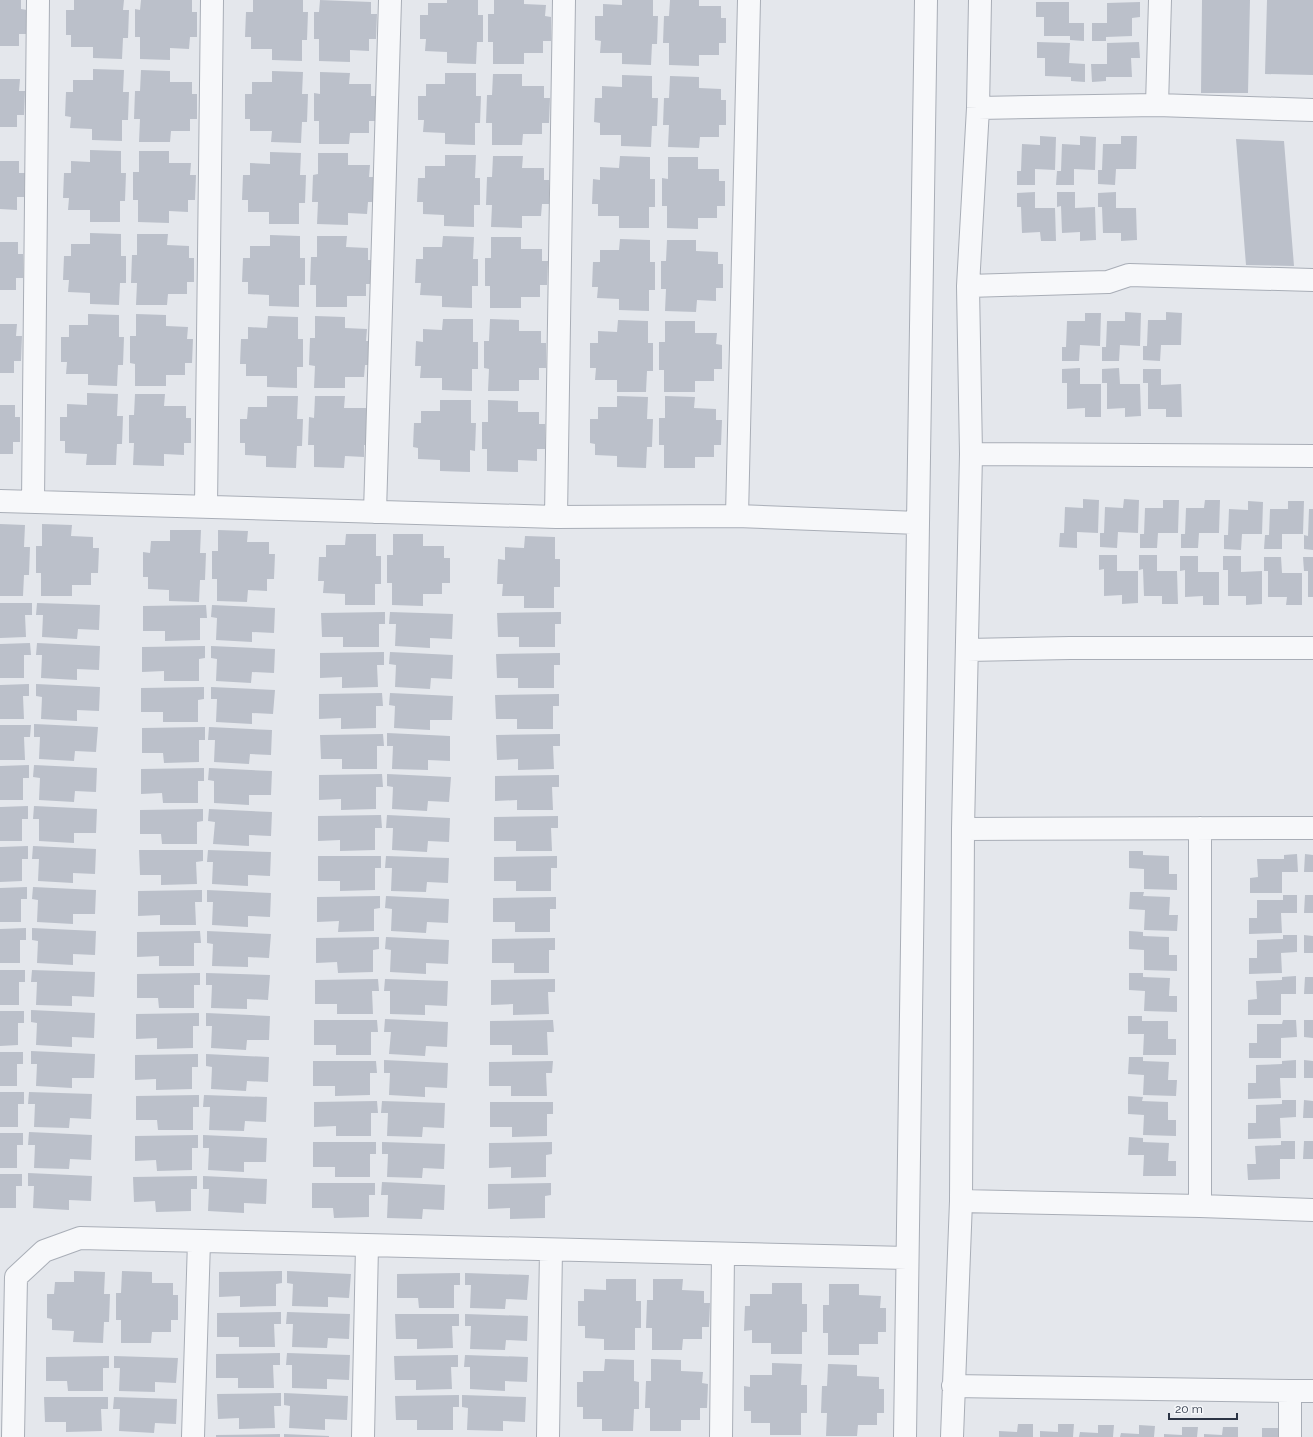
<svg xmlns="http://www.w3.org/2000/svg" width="1313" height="1437" font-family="Raleway,sans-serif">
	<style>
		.building { fill: #bbc0ca }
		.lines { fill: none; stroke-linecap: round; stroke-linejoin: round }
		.minor-casing { stroke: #a9aeb7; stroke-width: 24 }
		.minor { stroke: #f7f8fa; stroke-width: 22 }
	</style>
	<rect width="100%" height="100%" fill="#e4e7ec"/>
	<!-- building -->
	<path class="building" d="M0,0h21v9l6,1 -1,24h-7v12h-19z
		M74,0h50l-1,10h6l-1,28h-5l-1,21 -29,-1v-11h-22v-12h-5v-25h8z
		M141,0h51v12h5v25h-7l-1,12 -19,-1v12l-30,-1v-22h-5v-28l5,1z
		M253,0h50v12h5l-1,28h-5v21l-30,-1v-11h-21v-12h-6l1,-25h7z
		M320,0l51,2v12h6l-1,25h-7v12l-19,-1v12l-31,-1v-22h-5v-27h5z
		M447,0h31v15h5v27h-6l-1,22 -29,-1v-11l-22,-1 1,-12h-6v-24h8v-12h19z
		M494,0h30v4l22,1 -1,11 6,1v24h-8v12h-19v11h-31v-22h-5v-28h6z
		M622,0h31v16h5l-1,28h-5l-1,21 -29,-1v-11h-22l1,-12 -6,-1v-24h8v-12l19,1z
		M670,0h29v6h22v12h5v25h-7v12h-20v11l-30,-1v-22h-6l1,-27h5z
		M1202,0h48l-2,93h-47z
		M1267,0h46v75l-48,-1z
		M1036,2h33v21h15v18l-14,-1v-4h-26v-19h-8z
		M1140,2v15l-8,1v18l-26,1v4h-14v-18h15v-20z
		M1037,42l33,1 -1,20 16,1v18l-14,-1v-4l-26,-1v-18h-8z
		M1139,42l1,16h-9l1,19h-26v4l-14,1 -1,-18h16v-21z
		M93,69l31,1 -1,22h6l-1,28h-6v21l-30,-1v-11l-22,-1 1,-11 -6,-1 1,-24h7v-12h20z
		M141,70l29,1v11h22v12h5v25h-7v12h-19l-1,11h-31l1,-23h-6l1,-28h5z
		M272,71l31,1 -1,22h6l-1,28h-5l-1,21 -30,-1 1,-11h-22v-12h-5v-25h7v-12h20z
		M320,72l30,1 -1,11h22v12h6l-1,25h-7v12h-19l-1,11h-30v-23h-5v-28l6,1z
		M445,73h31v23h5l-1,27h-5v22l-30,-1v-11l-22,-1 1,-12h-6v-24h8v-12h19z
		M493,74h29v12h22v12h6l-1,25h-7v11h-19l-1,11h-30v-22h-6l1,-28h5z
		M622,75l30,1v22h6l-1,28h-5l-1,21 -30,-1v-11h-21v-12l-6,-1 1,-24h7v-12l20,1z
		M670,76l29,1v11l22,1v11h5v25h-7v12h-19l-1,11 -31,-1 1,-22h-6l1,-27h5z
		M0,79h20l-1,12h6l-1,24h-7v12h-17z
		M1040,136l16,1 -1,33 -20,-1v16h-18v-14h4l1,-27 18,1z
		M1080,136l16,1 -1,33 -21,-1v16h-18l1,-14h4l1,-27 18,1z
		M1121,136h16l-1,33h-20l-1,16 -17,-1v-14h4l1,-26h18z
		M1236,139l48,2 10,125 -48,-1z
		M90,150l31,1v22h5l-1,28h-5v21h-30v-12h-22l1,-12h-6l1,-25h7v-12l19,1z
		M139,151h30v12h22l-1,12h6l-1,25h-7v12l-19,-1v12l-31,-1v-22h-5v-28h6z
		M270,152l31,1 -1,22h6l-1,28h-6v21h-30v-12h-21v-12h-6l1,-25h7v-12l20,1z
		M318,153h30v12h22l-1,12h6l-1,25h-6l-1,12 -19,-1v12l-31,-1 1,-22h-6l1,-27 5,-1z
		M445,155h31l-1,23h5v27h-6v22l-30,-1v-11l-21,-1v-12h-6l1,-24h7v-12h20z
		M493,156h30l-1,12h22v12h5v24h-7l-1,12h-19v12l-31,-1 1,-22h-6l1,-28h5z
		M620,156l30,1v22h5v28h-6v21h-30v-12h-21v-12h-6l1,-25 7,1v-13l19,1z
		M668,157h30v12h21v12h6v25h-8v12h-19v11l-31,-1v-22h-5v-28l6,1z
		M0,161h19v12h6l-1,24h-7v13l-17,-1z
		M1035,192v16h20l1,33h-15l-1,-9 -18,1 -1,-26h-4v-14z
		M1057,192h18v16l20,-1 1,33 -16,1v-9l-18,1 -1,-27 -4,1z
		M1116,192v16h20l1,32 -16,1v-8h-18l-1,-26h-4v-14z
		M90,233l31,1v22h5v27h-6l-1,22 -29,-1v-11l-22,-1 1,-12h-6l1,-24h7v-12h19z
		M137,234h31l-1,11 22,1v12h5v24h-7v12h-19l-1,11h-31l1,-22h-6l1,-28h5z
		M270,235l30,1v22h5v27h-6v22l-30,-1v-11l-21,-1v-12h-6l1,-24h7v-12h20z
		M317,236h30l-1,11 22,1v12h6l-1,24h-7v12h-19v11h-31v-22h-6l1,-28h6z
		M443,236l31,1 -1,22h5v27h-6v22l-30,-1v-11l-22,-1 1,-12h-6l1,-24h7v-12h19z
		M491,237h30v12h21v12h6l-1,24h-7v12h-19v11h-31v-22h-5v-28h6z
		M620,239l30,1v22h5v28h-6v21l-30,-1v-11l-22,-1 1,-11h-6l1,-25h7v-12h19z
		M667,240h29v11l22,1v12h5v24h-7v13l-19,-1 -1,12 -31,-1 1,-22h-5v-28h5z
		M0,242h18v12h5v24h-7v12h-16z
		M1125,312l16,1 -1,33 -20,-1 -1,16h-17v-14h4l1,-26h18z
		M1166,312l16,1 -1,32h-20l-1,16 -17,-1v-14h4l1,-26h18z
		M1085,313h16l-1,33 -20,-1 -1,16h-17v-14h4l1,-26h18z
		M88,314l31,1v22h5l-1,28h-5l-1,21 -29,-1v-11h-22l1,-12h-6v-25h8v-12h19z
		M136,314l30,1v11l22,1 -1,12h6l-1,24h-7v12h-19v11h-31v-22l-5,-1v-27h6z
		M268,316l30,1v22h5v28h-6v21l-30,-1v-11h-21v-12h-6l1,-25h7v-12l19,1z
		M315,316l30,1v11l22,1 -1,12h6l-1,24h-6l-1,12h-19v11h-31l1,-22 -6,-1 1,-27h5z
		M443,319h30v23h5v27h-6v22l-30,-1v-12h-22l1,-12h-6l1,-25 7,1v-13l19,1z
		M490,319l29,1v11h22v12h5v25h-7v12h-20v11h-31l1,-22 -5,-1v-27h5z
		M618,320l30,1v22h5v28h-6l-1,21h-29v-12h-22l1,-12h-6v-25h8v-12l19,1z
		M665,321h30v12h22l-1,11 6,1v24h-8v12h-19v11h-31v-22h-5v-28h6z
		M0,324h17l-1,12h6l-1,25h-7v12h-14z
		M1080,368v16h21v33h-16v-9l-18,1v-26h-5v-14z
		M1119,368l1,16h20l1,32 -16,1v-9l-18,1v-26h-5v-14z
		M1143,369h18v16l20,-1 1,33h-16v-8h-18v-26h-5z
		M87,393l31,1 -1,22h6l-1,28h-5l-1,21h-30l1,-11 -22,-1v-12h-5v-24h7v-13l20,1z
		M135,394h30l-1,12h22v12h5v25h-7v12l-20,-1v12l-31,-1 1,-22h-5v-28h5z
		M267,396h31l-1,23h6l-1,27h-5l-1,22 -30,-1v-11l-21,-1v-12h-5v-24h7l1,-12h19z
		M315,396h30l-1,12h22v12h6l-1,25h-7v12l-19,-1 -1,12 -30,-1v-22h-6l1,-28 5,1z
		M617,396l31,1 -1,22h6l-1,28h-5l-1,21 -29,-1v-11l-22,-1v-11l-5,-1v-24h8v-12h19z
		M665,396l30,1 -1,11 22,1v11h6l-1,25h-7v12h-19v11h-31v-23h-5v-27h6z
		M440,400h31v23h5l-1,28 -5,-1v22l-30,-1v-11l-22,-1v-11l-5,-1 1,-24h7v-12h19z
		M488,400l30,1v11h21v12h6v25h-8v12l-19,-1v12l-31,-1v-22h-5v-27h6z
		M0,405h15v12h5v25h-7v12h-13z
		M1083,499l16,1 -1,33 -21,-1v16l-18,-1 1,-14h4l1,-26 18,1z
		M1124,499l15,1 -1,33 -20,-1 -1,16 -17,-1v-14h4l1,-26 18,1z
		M1163,500h16l-1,33h-20l-1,15h-17v-14h4l1,-26h18z
		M1205,500h15l-1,33h-20l-1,15h-17v-14h4l1,-26h18z
		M1248,501l15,1 -1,32h-20l-1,16 -17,-1v-14h4l1,-26 19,1z
		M1288,501h16l-1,33h-21v15h-18l1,-14h4l1,-26h18z
		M1309,509h4v41l-9,-1v-14l4,1z
		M0,524l25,1 -1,22h6l-1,28h-5l-1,21h-23z
		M42,524l30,1 -1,11 22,1v11h6l-1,25h-7v12h-19v11h-31v-23h-5v-27h6z
		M170,530h31l-1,23h6l-1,27h-5l-1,22 -30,-1v-11l-21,-1v-12h-5v-25l7,1 1,-12h19z
		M218,530l30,1 -1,11h22v12h6l-1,25h-7v12l-19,-1 -1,12 -30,-1v-22h-5v-28h6z
		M346,534h30v22h5v28h-6v21h-30v-11l-22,-1 1,-12h-6l1,-24h7v-12h19z
		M393,534h30v12h21v12h6v25h-8v11h-19v12l-31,-1v-22h-5v-28h6z
		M525,536l30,1v22h5v28h-6v21h-30v-12h-22l1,-12h-6l1,-25 7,1v-13l19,1z
		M1099,555h18v16h21v32l-16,1v-9l-18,1v-27l-5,1z
		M1139,555h18v16h20l1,33h-16v-8h-18l-1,-27 -4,1z
		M1180,556h18v16h21v33h-16v-9l-18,1v-27l-5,1z
		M1223,556h18v16l21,-1v33l-16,1v-9h-18v-26h-5z
		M1264,557h17l1,16h20v32h-16l1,-8h-19v-26h-4z
		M1303,557h10v40h-5v-26h-4z
		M0,603h32v12h-7l1,22 -26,1z
		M37,603l63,2 -1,25 -21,-1 -1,10 -35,-2 1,-22h-7z
		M206,605l1,13h-7v22l-35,1v-10h-22v-25z
		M212,605l63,3 -1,25 -22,-1v10l-36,-2 1,-22 -6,-1z
		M385,612v12h-6v23h-36v-10h-21l-1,-24z
		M390,612l63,2 -1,25 -22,-1v10l-35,-2 1,-22h-7z
		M561,612v12h-6v23h-36v-10h-21l-1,-24z
		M30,643l1,12h-7v23h-24v-34z
		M37,643l63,3 -1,24 -22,-1v11l-36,-2 1,-23h-6z
		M205,646v12l-6,1v22h-35v-10l-22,1v-25z
		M211,646l64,3 -1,24 -22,-1 -1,11 -35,-2 1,-22 -6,-1z
		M384,652v13h-7l1,22 -36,1v-11l-22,1v-25z
		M390,652l63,3 -1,24 -21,-1 -1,11 -35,-2 1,-22 -7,-1z
		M560,653v12h-6v23h-36v-10h-21l-1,-24z
		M29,684v12h-6l1,23h-24v-34z
		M36,684l64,3 -1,24 -22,-1v11l-36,-2 1,-22 -6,-1z
		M204,687v12l-6,1v22h-35v-10h-22v-24z
		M211,687l64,3 -2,24 -21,-1v11l-36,-2 1,-23h-6z
		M382,693l1,13h-7v22l-35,1v-11l-22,1v-25z
		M390,693l63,3 -1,24h-22v10l-36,-2 1,-22 -6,-1z
		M559,694v12h-6v23h-36v-10h-21l-1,-24z
		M34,724l64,3 -2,25 -21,-1 -1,10 -35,-2 1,-22h-6z
		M0,725h31l-1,12h-6l1,23h-25z
		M205,727v13h-6v22l-35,1 -1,-10h-21v-25z
		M209,727l63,3 -1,25 -21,-1 -1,10 -35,-2 1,-22h-7z
		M387,733l63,3v25l-22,-1v10l-36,-1 1,-23h-6z
		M383,734l1,12h-7v23h-35v-10h-21l-1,-24z
		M560,734v12h-7l1,23 -36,1v-11l-21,1 -1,-25z
		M29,765v13h-6v22h-23v-34z
		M34,765l63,3 -1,24 -21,-1 -1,11 -35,-2 1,-22 -7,-1z
		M204,768v13h-6v22h-35l-1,-10 -21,1v-25z
		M209,768l63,3 -1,24h-22v10l-35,-2v-22l-6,-1z
		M382,774l1,13h-7v22l-35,1v-11l-22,1v-25z
		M387,774l64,3 -2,25 -21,-1 -1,10 -35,-2 1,-22 -6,-1z
		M559,775v12h-7l1,23h-36v-10l-22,1v-25z
		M28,806v13h-6v22h-22v-34z
		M34,806l63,3 -1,24h-22v10l-35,-2v-22h-6z
		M203,809v12l-6,1v22h-35l-1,-10h-21v-24z
		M209,809l63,3 -1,24 -22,-1v11l-36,-2 2,-22 -7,-1z
		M381,815l1,13h-7v22l-35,1v-11l-22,1v-25z
		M387,815l63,3 -1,24 -21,-1 -1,11 -35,-2 1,-22h-7z
		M558,816v12h-7l1,23h-36v-10h-22v-24z
		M28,846v13h-6v22l-22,1v-35z
		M33,846l63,3 -1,25 -22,-1v10l-35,-2 1,-22h-7z
		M139,850h64v11l-7,1 1,22 -36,1v-10h-21z
		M208,850l63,2 -1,24 -22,-1v11l-36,-2 1,-22h-6z
		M1129,851h14v4l26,1v18h8v16l-33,-1v-20l-15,-1z
		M1297,854l1,18h-16v21h-32v-15l8,-1 -1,-18h27v-4z
		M1305,854l8,1v17h-9z
		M318,856h63v12h-6v22l-35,1v-10h-22z
		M386,856l63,2 -1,25 -21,-1 -1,10 -35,-1 1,-23h-7z
		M557,856v12h-6v23h-35v-10h-22v-24z
		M27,887v12h-6v23h-21v-34z
		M33,887l63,3 -1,24h-22v10l-36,-2 1,-22 -6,-1z
		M202,890v12h-7l1,23h-36v-10l-22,1v-25z
		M207,890l64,3 -1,24 -22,-1v11l-36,-2 1,-23h-6z
		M1130,892h14l-1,4 27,1 -1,18h9l-1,16 -33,-1 1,-20 -16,-1z
		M1283,895h14v18h-16l1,20 -33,1v-16h8v-18h26z
		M1305,895h8v18h-9z
		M380,896v12l-6,1v22l-36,1 1,-11 -22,1v-25z
		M386,896l63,3 -1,24 -21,-1 -1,11 -35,-2 1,-22 -7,-1z
		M556,897v12h-6v23h-35v-10h-22v-24z
		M26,928v12h-6v23h-20v-34z
		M32,928l64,3 -1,24 -22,-1v11l-36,-2 1,-22 -6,-1z
		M200,931l1,12h-7v23h-35v-10l-22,1v-25z
		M207,931l64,3 -2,24 -21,-1v10l-36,-1 1,-22 -6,-1z
		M1129,931l14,1v4l26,1v18h8v16l-33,-1v-20l-15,-1z
		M1283,935h14v17l-16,1 1,20 -33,1v-16h8v-18l26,-1z
		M1304,935l9,1v17h-9z
		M379,937v12l-6,1v22l-35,1 -1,-11 -21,1v-25z
		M386,937l63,3 -1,24 -22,-1v11l-36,-2 1,-22 -6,-1z
		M555,938v12h-6v23h-35v-10h-22v-24z
		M0,970h25v12h-6v23h-19z
		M32,970l63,2 -1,25 -22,-1v10l-36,-1 1,-23h-6z
		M200,973v12h-6v23h-35l-1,-10h-21v-24z
		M206,973l64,2 -2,25 -21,-1v10l-36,-1 1,-23h-6z
		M1129,973h14v4l27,1 -1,18h8v16l-33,-1 1,-20 -16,-1z
		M1296,976v18h-15v21h-33v-15l9,-1 -1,-18 26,-1v-3z
		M1305,977h8v17h-9z
		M378,979l1,12h-7l1,23h-36v-10h-22v-24z
		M385,979l63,2 -1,25 -22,-1v10l-35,-1v-23h-6z
		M555,979v13h-7l1,22 -36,1v-11l-22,1v-25z
		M31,1010l64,3 -1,25 -22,-1v10l-36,-2 1,-22 -6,-1z
		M0,1011h24v12h-6v22l-18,1z
		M199,1013v13h-6v22l-36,1v-11l-21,1v-25z
		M206,1013l64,3 -1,24h-22l-1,10 -35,-2 1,-22h-6z
		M1128,1016h14v5h26v18h8v16h-33l1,-21h-16z
		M385,1019l63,3 -1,25 -21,-1 -1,10 -36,-2 2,-22h-7z
		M314,1020h63l1,12h-7v23h-35v-10h-22z
		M553,1020l1,12h-7l1,23h-36v-10h-22v-24z
		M1283,1020h13l1,17 -16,1v20h-32v-15h8v-19h25z
		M1304,1020h9v18l-9,-1z
		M31,1051l64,3 -1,24h-22v10l-36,-2 1,-22h-6z
		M0,1052h23v12h-6v22h-17z
		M198,1054v13h-6v22l-36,1v-11l-21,1v-25z
		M206,1054l63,3 -1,25 -21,-1 -1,10 -35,-2 1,-22 -6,-1z
		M1129,1057h14v4l26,1 -1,18h9l-1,16 -33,-1 1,-20 -16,-1z
		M384,1060l64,3 -1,25 -22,-1v10l-36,-2 1,-22h-6z
		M1296,1060v18h-16l1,20 -33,1v-16h8v-18l26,-1v-3z
		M1304,1060l9,1v17h-9z
		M313,1061h63l1,12h-7v22l-35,1v-10h-22z
		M553,1061l-1,12h-6l1,23h-36v-10h-22v-24z
		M0,1092h24v12h-6v23h-18z
		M29,1092l63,2 -1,25 -21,-1 -1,10 -35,-1 1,-23h-7z
		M199,1095v12h-6v23h-35l-1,-10h-21v-24z
		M204,1095l63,2 -1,25 -21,-1 -1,10 -35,-1 1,-23h-7z
		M1128,1096l15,1 -1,4 26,1v18h8v16l-33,-1 1,-20 -16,-1z
		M1282,1100h14v17l-16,1 1,20 -33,1v-16h8v-18l26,-1z
		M1304,1100l9,1v17h-10z
		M377,1101l1,12h-7v23h-35v-10l-22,1v-25z
		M382,1101l63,2 -1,25 -21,-1 -1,10 -35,-1 1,-23h-7z
		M490,1102h63v12h-6v22l-35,1v-10h-22z
		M29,1132l63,3 -1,25 -21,-1 -1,10 -35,-1 1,-23h-7z
		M0,1133h23v12h-6v23h-17z
		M198,1135v13h-6v22l-35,1 -1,-11 -21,1v-25z
		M203,1135l64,3 -1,24h-22v10l-36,-2 1,-22h-6z
		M1129,1137l14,1v4l26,1 -1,18h8v15h-33l1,-21h-16z
		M1281,1141h14v18h-15v20l-32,1 -1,-16h9l-1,-18 26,-1z
		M1304,1141h9v18h-10z
		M313,1142h63v12h-6v23h-35v-10h-22z
		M382,1142l63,2 -1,25 -21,-1 -1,10 -35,-1 1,-23h-6z
		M552,1142v12l-6,1v22l-35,1v-11l-22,1v-25z
		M28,1173l64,3 -1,25 -22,-1v10l-36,-2 1,-22h-6z
		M0,1174h22v12h-6v22h-16z
		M197,1176v13h-6v22l-35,1 -1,-11 -21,1 -1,-25z
		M203,1176l64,3 -1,25 -22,-1v10l-36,-2 1,-22h-6z
		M382,1182l63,3 -1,25 -21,-1 -1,10 -35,-1 1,-23h-7z
		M312,1183h63v12h-6v22l-35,1 -1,-10h-21z
		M551,1183v12l-6,1v22l-35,1v-11l-22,1v-25z
		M74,1271l31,1 -1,22h6l-1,28h-5l-1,21 -30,-1 1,-11 -22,-1v-11l-5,-1v-24h7l1,-12h19z
		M122,1271l30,1v11h21v12h5v25h-7v12h-19l-1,11h-30v-23h-5v-27h5z
		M282,1271v12l-6,1v22l-36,1v-11l-21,1v-25z
		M287,1271l64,3 -2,24 -21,-1v10l-36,-1 1,-22 -6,-1z
		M460,1273v12h-6v23h-35l-1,-10h-21v-24z
		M465,1273l64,2 -2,25 -21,-1 -1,10 -35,-1 1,-23h-6z
		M606,1279h30v22h5v27h-6v22h-31v-11l-19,-1v-12h-7v-25h6v-12l22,1z
		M653,1279h30l-1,11 22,1v12h6l-1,24h-7v12h-19l-1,11h-30v-22h-6l1,-28h6z
		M772,1283h30v21h5v28h-5v22h-31v-11h-19v-13l-8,1 1,-25h5v-12h22z
		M829,1284h30v11l22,1 -1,12h6v24h-8v12h-19v11h-31v-22h-5v-28h6z
		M281,1312v12h-7l1,23h-36v-10h-22v-24z
		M287,1312l63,2 -1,25 -21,-1 -1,10 -35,-1 1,-23h-7z
		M395,1314h64v12h-7l1,22 -36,1v-10h-21z
		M465,1314l63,2 -1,25 -21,-1 -1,10 -35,-1 1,-23h-6z
		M280,1353v12h-7l1,23h-36v-10h-22v-24z
		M287,1353l63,2 -1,25 -22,-1v10l-35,-1v-23h-6z
		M458,1355v12h-7l1,22 -36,1v-10h-21l-1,-24z
		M465,1355l63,2 -1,25 -22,-1v10l-35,-2v-22h-6z
		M109,1356v12h-6v23h-35l-1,-10h-21v-24z
		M114,1356l64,2 -2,25 -21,-1v10l-36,-1 1,-23h-6z
		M605,1359l29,1v21l5,1v27h-5l-1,22h-31v-12h-19v-12h-6v-25h6v-11h21z
		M651,1359l30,1v11l22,1 -1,11 6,1 -1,24h-7v12h-19v11h-31v-23h-5l1,-27h5z
		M772,1363l30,1 -1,21h6v28h-6v22h-31v-12h-19v-12h-7v-25l6,1v-12h22z
		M828,1364l29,1v11l22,1v12h5v24h-7v12h-19l-1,11h-31l1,-23h-6l1,-27h5z
		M281,1393v13h-7l1,22 -36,1v-11l-21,1 -1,-25z
		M284,1393l64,3 -1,24 -22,-1v11l-36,-2 1,-22 -6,-1z
		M459,1395v12h-6v23h-36v-10h-21l-1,-24z
		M462,1395l64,2 -1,25 -22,-1v10l-36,-1 1,-22 -6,-1z
		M44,1397h64v12h-7l1,22 -36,1v-10h-21z
		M114,1397l63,2 -1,25 -21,-1 -1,10 -35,-2 1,-22h-7z
		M1018,1424h15v13h-34v-6l18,1z
		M1058,1424h16l-1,13h-33v-6l18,1z
		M1098,1425h16l-1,12h-34l1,-5 18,1z
		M1139,1425l16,1 -1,11h-34l1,-4 18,1z
		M1182,1427h16l-1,10h-33v-3l18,1z
		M1223,1427h15v10h-34v-3l18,1z
		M1262,1428h16v9h-16z
		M280,1434v3h-64v-2z
		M284,1434l45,2v1h-45z"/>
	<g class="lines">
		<defs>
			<path id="minor" d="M980,0l-2,108 -10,178 3,168 342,2
				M1160,0l-3,105 156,5
				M978,108l179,-3
				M968,286l140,-4 21,-7 184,5
				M0,501l556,16 181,-1 181,7 -13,914
				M33,502l5,-502
				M206,507l6,-507
				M375,512l15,-512
				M737,516l12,-516
				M556,517l8,-517
				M918,523l8,-523
				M967,650l103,-2h243
				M1200,828v378
				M963,829l350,-1
				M961,1201l239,5 113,4
				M953,1386l337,5
				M13,1437l3,-160 28,-26 36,-13 827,20
				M193,1437l6,-196
				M363,1437l4,-191
				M548,1437l3,-187
				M721,1437l2,-183
				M952,1437l9,-236 2,-372 8,-375
				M1290,1437v-46h23"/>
		</defs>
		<!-- minor casing -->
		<use href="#minor" class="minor-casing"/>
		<!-- minor -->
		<use href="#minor" class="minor"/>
	</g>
	<!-- scale -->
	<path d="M1169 1413v6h68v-6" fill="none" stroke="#2b3445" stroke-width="2"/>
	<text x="1175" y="1413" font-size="12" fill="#2b3445" stroke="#f4f6f9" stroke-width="3" paint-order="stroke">20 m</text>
</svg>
